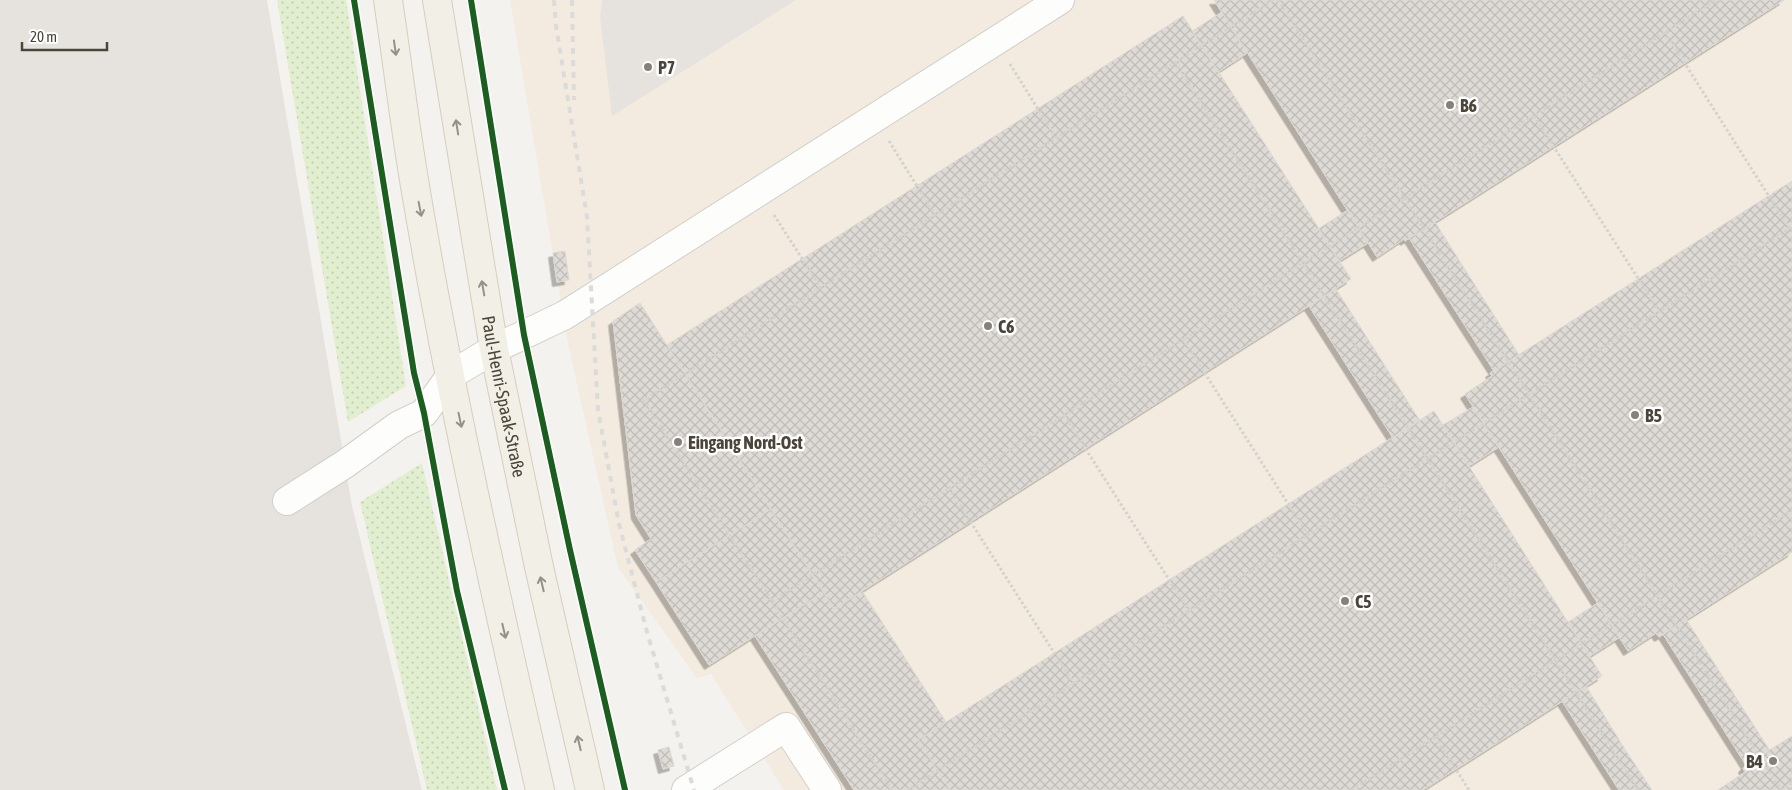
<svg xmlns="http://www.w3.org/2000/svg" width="1792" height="790" font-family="'Asap Condensed',sans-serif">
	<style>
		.commercial { fill: #f3ebdf }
		.grass { fill: url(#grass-dots) }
		.parking { fill: #e6e3df }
		.building { fill: url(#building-cross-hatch); stroke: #dcd9d4; filter: url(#shadow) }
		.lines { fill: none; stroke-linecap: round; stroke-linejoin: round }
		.minor-casing { stroke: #d2d0cb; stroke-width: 30 }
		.major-casing { stroke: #d6cebb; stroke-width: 30 }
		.path { stroke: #d3d2cc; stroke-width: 3; stroke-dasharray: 2.5 2.5; stroke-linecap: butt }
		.minor { stroke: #fdfdfc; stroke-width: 28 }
		.major { stroke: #f2efe6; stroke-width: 28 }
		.rail { stroke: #dbdbda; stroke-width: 4; stroke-dasharray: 6 6; stroke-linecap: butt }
		.cycleway-casing { stroke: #fff; stroke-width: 9 }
		.cycleway { stroke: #1b5e20; stroke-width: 6 }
		.oneway { stroke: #969187 }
		.poi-dot { fill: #868178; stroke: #fff; stroke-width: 2 }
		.labels { text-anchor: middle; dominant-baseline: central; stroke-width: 5; stroke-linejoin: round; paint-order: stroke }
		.poi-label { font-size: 18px; font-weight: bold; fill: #4b4439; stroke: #fff; text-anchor: start }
		.street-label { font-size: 18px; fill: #4b4439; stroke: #fff }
	</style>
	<defs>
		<pattern id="grass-dots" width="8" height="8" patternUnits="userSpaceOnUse" patternTransform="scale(1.25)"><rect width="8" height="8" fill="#e1eecf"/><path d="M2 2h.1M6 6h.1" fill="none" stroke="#c3cdb2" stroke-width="1.8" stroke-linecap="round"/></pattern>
		<pattern id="building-cross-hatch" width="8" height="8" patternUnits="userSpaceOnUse" patternTransform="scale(1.25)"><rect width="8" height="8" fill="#dedbd6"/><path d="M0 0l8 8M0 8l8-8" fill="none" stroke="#c0bdb8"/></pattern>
		<filter id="shadow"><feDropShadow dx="-4.5" dy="4.5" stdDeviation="0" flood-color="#0004"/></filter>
	</defs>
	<rect width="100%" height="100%" fill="#f4f2ee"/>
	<!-- commercial -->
	<path class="commercial" d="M510,0h1282v790h-1008l-73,-116 -14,4 -79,-110 -50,-224z"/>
	<!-- grass -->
	<path class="grass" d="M277,0h69l60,386 -58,36z
		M422,463l75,327h-70l-67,-288z"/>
	<!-- parking -->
	<path class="parking" d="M0,0h267l85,506 70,284h-422z
		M602,0h194l-184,116 -12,-99z"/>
	<!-- building -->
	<path class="building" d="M1214,0h570l-360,229 -19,12 -1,-2 -27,18z
		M1222,12l25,41 -29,19 -26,-41z
		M1183,16l168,263 -517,330 -167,-264z
		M1792,181v371l-133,85 -3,-4 -28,18 -163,-257 27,-18 -2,-3z
		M1348,210l20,33 -29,18 -21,-32z
		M1435,222l84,133 -25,16 -85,-133z
		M565,251l4,29 -12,2 -4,-29z
		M1336,289l84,132 -27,17 -84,-132z
		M640,303l131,206 -115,73 -21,-32 16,-11 -15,-24 -23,-194z
		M1473,407l26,40 -30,19 -26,-41z
		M1434,411l168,265 -179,114h-473l-32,-50z
		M771,509l53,83 -115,73 -53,-83z
		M862,591l84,131 -28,18 32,50h-96l-99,-154 69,-44 10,17z
		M1598,603l22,34 -30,19 -22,-34z
		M1686,619l84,132 -24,14 -83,-131z
		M1586,686l40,65 26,39h-33l-57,-89z
		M1792,736v54h-74l27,-18 -2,-4 3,-3z
		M669,747l5,19 -11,3 -5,-19z"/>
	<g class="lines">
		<defs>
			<path id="minor" d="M287,501l58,-37 54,-39 25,-12 27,-38 43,-26 71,-34 495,-315
				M686,790l100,-63 41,63"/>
			<g id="major">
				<path d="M388,0c9,60 16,120 26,180 34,205 80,408 126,610"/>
				<path id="s1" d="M437,0l57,349 45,218 51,223"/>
			</g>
		</defs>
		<!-- minor casing -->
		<use href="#minor" class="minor-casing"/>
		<!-- major casing -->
		<use href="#major" class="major-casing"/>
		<!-- path -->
		<path class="path" d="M1278,0l503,790
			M1665,32l124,196
			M1175,62l463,728
			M1010,64l46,74
			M1534,116l125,195
			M889,141l46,74
			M774,215l47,73
			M1183,339l125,196
			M1064,415l125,196
			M949,488l125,196
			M1787,513l5,7
			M772,601l944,-601
			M1435,737l34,53
			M892,790l-248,-390 629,-400
			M907,790l885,-563
			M1352,790l440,-280
			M1781,790l11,-7"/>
		<!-- minor -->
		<use href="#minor" class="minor"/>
		<!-- major -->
		<use href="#major" class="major"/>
		<!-- rail -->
		<path class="rail" d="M554,0l2,26 31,191 11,193 21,114 28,108 47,158
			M572,0l2,100"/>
		<defs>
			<path id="cycleway" d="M354,0l60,373 10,40 33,178 48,199
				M471,0l53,335 46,215 55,240"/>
		</defs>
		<!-- cycleway casing -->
		<use href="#cycleway" class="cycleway-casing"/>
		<!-- cycleway -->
		<use href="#cycleway" class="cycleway"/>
	</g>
	<!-- one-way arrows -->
	<defs><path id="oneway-shaft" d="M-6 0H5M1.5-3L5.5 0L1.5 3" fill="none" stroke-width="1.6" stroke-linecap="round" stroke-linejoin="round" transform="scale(1.25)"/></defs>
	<g class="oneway">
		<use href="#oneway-shaft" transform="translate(395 48) rotate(82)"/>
		<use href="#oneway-shaft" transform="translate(457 127) rotate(-99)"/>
		<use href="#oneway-shaft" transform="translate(420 209) rotate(79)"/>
		<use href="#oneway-shaft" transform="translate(483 288) rotate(-100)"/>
		<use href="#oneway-shaft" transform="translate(460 420) rotate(78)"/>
		<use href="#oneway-shaft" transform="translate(542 584) rotate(-103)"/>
		<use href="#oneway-shaft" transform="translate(504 631) rotate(77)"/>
		<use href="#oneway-shaft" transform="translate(579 743) rotate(-103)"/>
	</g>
	<!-- markers -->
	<g class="poi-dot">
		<circle cx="648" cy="67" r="5"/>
		<circle cx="1450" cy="105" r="5"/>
		<circle cx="988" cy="326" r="5"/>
		<circle cx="1635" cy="415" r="5"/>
		<circle cx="678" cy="442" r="5"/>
		<circle cx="1345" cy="601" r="5"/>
		<circle cx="1773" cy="761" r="5"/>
	</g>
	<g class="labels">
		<!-- poi labels -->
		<g class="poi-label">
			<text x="658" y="67">P7</text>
			<text x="1460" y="105">B6</text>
			<text x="998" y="326">C6</text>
			<text x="1645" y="415">B5</text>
			<text x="688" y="442">Eingang Nord-Ost</text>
			<text x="1355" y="601">C5</text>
			<text x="1763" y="761" text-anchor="end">B4</text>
		</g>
		<!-- street labels -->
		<g class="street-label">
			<text stroke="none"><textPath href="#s1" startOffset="402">Paul-Henri-Spaak-Straße</textPath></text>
		</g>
	</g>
	<!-- scale -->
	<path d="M22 42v8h85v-8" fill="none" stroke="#4b4439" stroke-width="2.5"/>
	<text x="30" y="42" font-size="15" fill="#4b4439" stroke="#ffffff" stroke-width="4" paint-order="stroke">20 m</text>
</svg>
